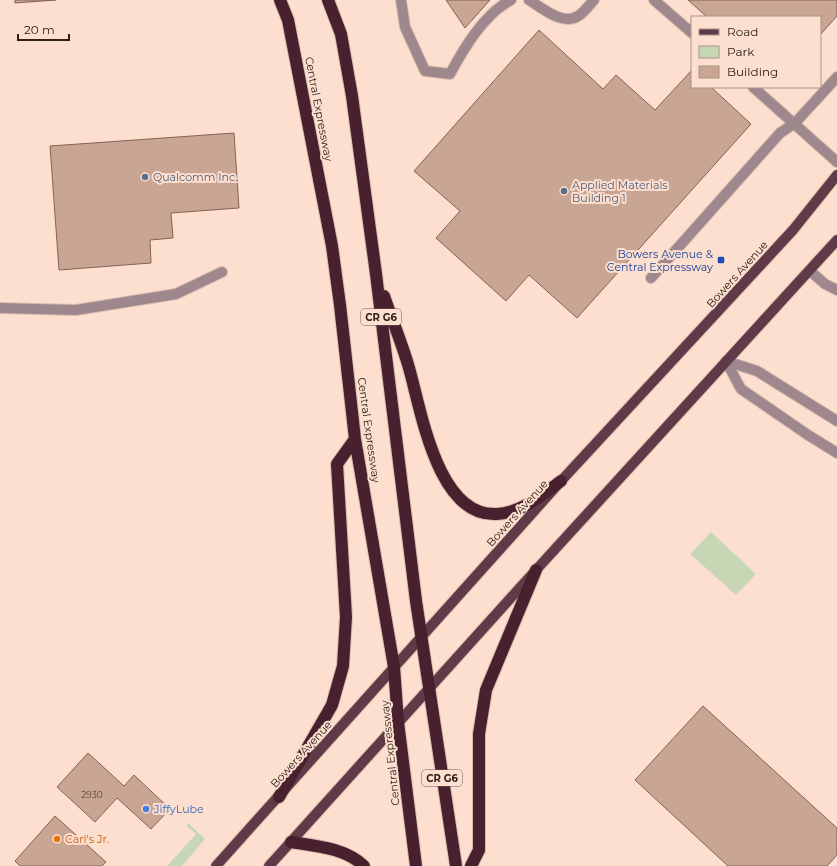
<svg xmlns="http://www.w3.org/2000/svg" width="837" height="866" font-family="Montserrat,sans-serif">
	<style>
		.green { fill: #c7d7b5 }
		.building { fill: #c9a693; stroke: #846352 }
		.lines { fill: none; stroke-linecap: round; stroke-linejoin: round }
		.lane-casing { stroke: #d8bdaf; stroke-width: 12 }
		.street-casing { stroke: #d8bdaf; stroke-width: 12 }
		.primary-casing { stroke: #d8bdaf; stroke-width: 12 }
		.highway-casing { stroke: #d8bdaf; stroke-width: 14 }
		.lane { stroke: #9e878d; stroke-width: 10 }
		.street { stroke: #9e878d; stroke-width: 10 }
		.primary { stroke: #603a46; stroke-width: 10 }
		.highway { stroke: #49202e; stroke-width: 12 }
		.service-dot { fill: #5c6f8a; stroke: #fddfd0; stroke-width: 1.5 }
		.transit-dot { fill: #1a4fb4; stroke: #fddfd0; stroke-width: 1.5 }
		.shop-dot { fill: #3f7fe0; stroke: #fddfd0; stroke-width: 1.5 }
		.food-dot { fill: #e8710a; stroke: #fddfd0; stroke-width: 1.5 }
		.labels { text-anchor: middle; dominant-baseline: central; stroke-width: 4; stroke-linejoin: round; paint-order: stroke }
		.number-label { font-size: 9px; fill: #554238 }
		.shield { fill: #fddfd0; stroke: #6c5950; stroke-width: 1 }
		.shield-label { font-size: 10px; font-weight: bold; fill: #2e2019 }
		.street-label { font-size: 11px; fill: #2e2019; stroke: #fddfd0 }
		.service-label { font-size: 11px; fill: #4e5e75; stroke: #fddfd0; text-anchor: start }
		.transit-label { font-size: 11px; fill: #164399; stroke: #fddfd0; text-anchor: end }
		.shop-label { font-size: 11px; fill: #366cbe; stroke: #fddfd0; text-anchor: start }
		.food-label { font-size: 11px; fill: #c56008; stroke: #fddfd0; text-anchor: start }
	</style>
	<rect width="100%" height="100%" fill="#fddfd0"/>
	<!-- green -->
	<path class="green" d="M711,532l45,42 -20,21 -46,-41z
		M188,823l17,16 -23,27h-15l29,-32 -9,-8z"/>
	<!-- building -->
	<path class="building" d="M15,0h41l-41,3z
		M446,0h44l-25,28z
		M688,0h149v16l-17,19v-18h-113z
		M539,30l64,59 13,-14 39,35 37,-40v17h19l40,37 -174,194 -48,-43 -23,26 -70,-63 24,-27 -46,-40z
		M234,133l5,75 -68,5 2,25 -23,2 1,23 -92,7 -9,-124z
		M703,706l134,122v27l-10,11h-99l-93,-86z
		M88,753l36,33 10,-11 36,34 -19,20 -34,-31 -22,24 -38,-35z
		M55,816l51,46 -4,4h-82l-5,-5z"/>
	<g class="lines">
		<defs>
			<path id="lane" d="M401,0l4,27 20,44 25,3c14,-26 34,-60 61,-74
				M529,0c13,8 34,26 49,16 6,-3 11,-11 16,-16
				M654,0l38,33
				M753,87l84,75
				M810,271l15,13 12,6
				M651,278l129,-145 15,-10 42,-46
				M726,361l15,28 67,46 29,18
				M726,361l31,10 80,50"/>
			<path id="street" d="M0,308l76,2 100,-16 46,-22"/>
			<path id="primary" d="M216,866l345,-385 232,-251 44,-55
				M269,866l267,-296 301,-330"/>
			<path id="highway" d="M280,0l8,20 44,226 8,59 15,134 39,228 4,55 18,144
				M328,0l13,34 11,62 24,178 40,327 40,265
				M384,296c8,24 18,47 25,72 12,41 28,150 88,146 24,-1 45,-19 64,-33
				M279,797l53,-92 11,-39 3,-49 -9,-153 18,-25
				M291,842c25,4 54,6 73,24
				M471,866l8,-16v-116l7,-44 50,-120"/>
		</defs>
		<!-- lane casing -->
		<use href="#lane" class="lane-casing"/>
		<!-- street casing -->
		<use href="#street" class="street-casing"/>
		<!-- primary casing -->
		<use href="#primary" class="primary-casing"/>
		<!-- highway casing -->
		<use href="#highway" class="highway-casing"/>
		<!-- lane -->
		<use href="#lane" class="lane"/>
		<!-- street -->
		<use href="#street" class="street"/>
		<!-- primary -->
		<use href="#primary" class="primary"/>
		<!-- highway -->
		<use href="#highway" class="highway"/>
	</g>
	<!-- markers -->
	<g class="service-dot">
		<circle cx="145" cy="177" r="4"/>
		<circle cx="564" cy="191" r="4"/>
	</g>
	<rect class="transit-dot" x="717" y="256" width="8" height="8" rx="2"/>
	<circle class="shop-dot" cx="146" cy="809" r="4"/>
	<circle class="food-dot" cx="57" cy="839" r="4"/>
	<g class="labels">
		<!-- number labels -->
		<g class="number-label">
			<text x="92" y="794">2930</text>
		</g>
		<!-- shield labels -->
		<g class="shield">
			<rect x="361" y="309" width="40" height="16" rx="3"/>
			<rect x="422" y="770" width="40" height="16" rx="3"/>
		</g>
		<g class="shield-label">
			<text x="381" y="317">CR G6</text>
			<text x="442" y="778">CR G6</text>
		</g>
		<!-- street labels -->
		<g class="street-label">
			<text transform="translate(319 109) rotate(79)">Central Expressway</text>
			<text transform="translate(737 274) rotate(-48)">Bowers Avenue</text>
			<text transform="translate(369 430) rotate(82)">Central Expressway</text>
			<text transform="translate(517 513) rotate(-48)">Bowers Avenue</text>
			<text transform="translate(390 753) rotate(-96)">Central Expressway</text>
			<text transform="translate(301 754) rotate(-48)">Bowers Avenue</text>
		</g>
		<!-- service labels -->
		<g class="service-label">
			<text x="153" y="177">Qualcomm Inc.</text>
			<text x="572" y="185">Applied Materials<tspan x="572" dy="13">Building 1</tspan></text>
		</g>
		<!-- transit labels -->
		<g class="transit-label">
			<text x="713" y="254">Bowers Avenue &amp;<tspan x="713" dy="13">Central Expressway</tspan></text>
		</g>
		<!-- shop labels -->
		<g class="shop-label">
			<text x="154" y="809">JiffyLube</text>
		</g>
		<!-- food labels -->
		<g class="food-label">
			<text x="65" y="839">Carl's Jr.</text>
		</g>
	</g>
	<!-- legend -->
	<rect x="691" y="16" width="130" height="72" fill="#fddfd0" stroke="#aa9387"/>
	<rect x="699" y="29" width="20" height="6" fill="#603a46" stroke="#aa9387"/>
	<text x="727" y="36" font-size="12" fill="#2e2019">Road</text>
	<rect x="699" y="46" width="20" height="12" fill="#c7d7b5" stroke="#aa9387"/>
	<text x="727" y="56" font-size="12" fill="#2e2019">Park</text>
	<rect x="699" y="66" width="20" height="12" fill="#c9a693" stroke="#aa9387"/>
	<text x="727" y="76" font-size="12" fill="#2e2019">Building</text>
	<!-- scale -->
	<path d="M18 34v6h51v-6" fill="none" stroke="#2e2019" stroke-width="2"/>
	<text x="24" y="34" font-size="12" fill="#2e2019" stroke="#fddfd0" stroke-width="3" paint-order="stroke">20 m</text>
</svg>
